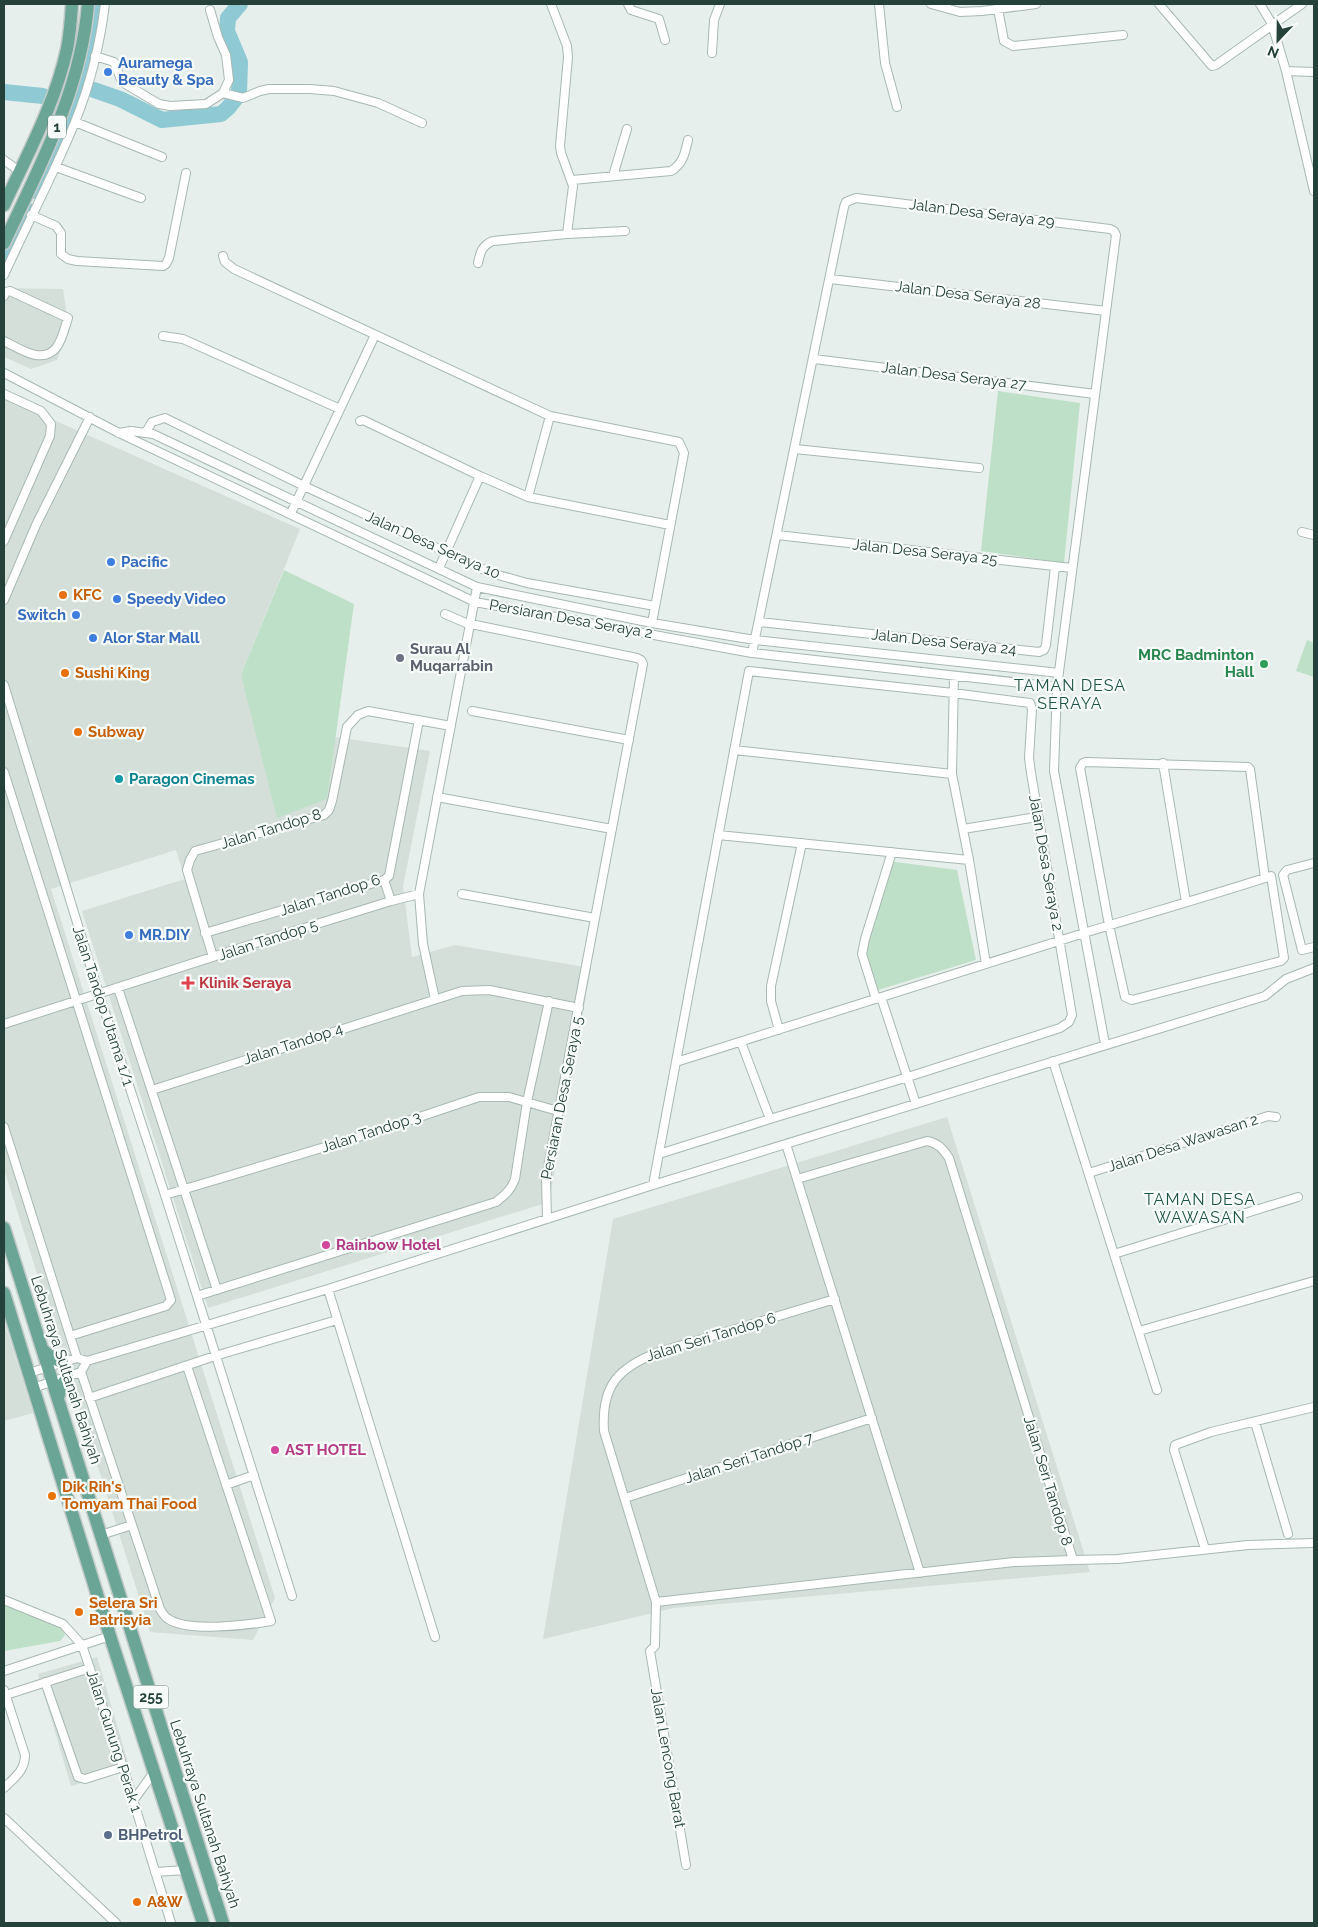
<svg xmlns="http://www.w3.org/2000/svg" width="1318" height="1927" font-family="Raleway,sans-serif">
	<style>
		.built { fill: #d4dfda }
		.green { fill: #bfe0c8 }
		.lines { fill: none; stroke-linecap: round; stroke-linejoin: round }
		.canal { stroke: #8ec9d4; stroke-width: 10 }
		.river { stroke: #8ec9d4; stroke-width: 16 }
		.minor-casing { stroke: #a8b8b2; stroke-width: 10 }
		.primary-casing { stroke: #c2cac8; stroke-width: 15 }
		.minor { stroke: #fff; stroke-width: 8 }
		.primary { stroke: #6aa596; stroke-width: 12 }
		.shop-dot { fill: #3f7fe0; stroke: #f7fbf9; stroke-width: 2 }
		.food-dot { fill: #e8710a; stroke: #f7fbf9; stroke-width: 2 }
		.worship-dot { fill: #6b7280; stroke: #f7fbf9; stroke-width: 2 }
		.leisure-dot { fill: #2e9e5b; stroke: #f7fbf9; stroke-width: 2 }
		.culture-dot { fill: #0f9aa8; stroke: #f7fbf9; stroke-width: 2 }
		.health-dot { fill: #e0444e; stroke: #f7fbf9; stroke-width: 2 }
		.hotel-dot { fill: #d1479c; stroke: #f7fbf9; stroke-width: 2 }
		.service-dot { fill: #5c6f8a; stroke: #f7fbf9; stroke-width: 2 }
		.labels { text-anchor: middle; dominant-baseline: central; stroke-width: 4.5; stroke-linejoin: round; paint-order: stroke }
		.shield { fill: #f7fbf9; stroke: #637a73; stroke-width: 1 }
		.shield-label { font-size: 14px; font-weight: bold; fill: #24423a }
		.shop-label { font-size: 15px; font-weight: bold; fill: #366cbe; stroke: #f7fbf9; text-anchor: start }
		.street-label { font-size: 15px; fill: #24423a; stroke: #f7fbf9 }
		.food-label { font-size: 15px; font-weight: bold; fill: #c56008; stroke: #f7fbf9; text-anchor: start }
		.worship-label { font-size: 15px; font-weight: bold; fill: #5b616d; stroke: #f7fbf9; text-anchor: start }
		.leisure-label { font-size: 15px; font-weight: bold; fill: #27864d; stroke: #f7fbf9; text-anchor: end }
		.culture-label { font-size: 15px; font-weight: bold; fill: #0d838f; stroke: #f7fbf9; text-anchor: start }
		.health-label { font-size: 15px; font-weight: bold; fill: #be3a42; stroke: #f7fbf9; text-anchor: start }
		.hotel-label { font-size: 15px; font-weight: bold; fill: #b23c85; stroke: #f7fbf9; text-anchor: start }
		.service-label { font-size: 15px; font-weight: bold; fill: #4e5e75; stroke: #f7fbf9; text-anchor: start }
		.neighbourhood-label { font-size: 16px; letter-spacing: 1px; fill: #1f5548; stroke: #f7fbf9 }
	</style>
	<rect width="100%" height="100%" fill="#e6efeb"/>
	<!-- built -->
	<path class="built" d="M4,288l59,1 6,40 -12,31 -26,9 -27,-12z
		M4,398l296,131 -59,146 86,124 8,-62 95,14 -27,135 9,71 43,-12 136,23 -42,234 -341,106 -126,-397 103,-32 -9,-29 -125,39 224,709 -22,42 -103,-8 -146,-463z
		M947,1117l143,455 -416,36 -131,31 70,-420z
		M4,1321l29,92 -29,8z
		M97,1657l33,112 -59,17 -33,-112z"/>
	<!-- green -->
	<path class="green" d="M998,391l82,12 -16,160 -83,-12z
		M284,570l70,34 -27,195 -50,19 -36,-143z
		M1307,640l7,3v34l-18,-6z
		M888,861l69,9 19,90 -98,30 -12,-37z
		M4,1605l57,21 4,9 -5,6 -56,10z"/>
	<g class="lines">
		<!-- canal -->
		<path class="canal" d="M34,194c27,-57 60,-127 64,-190
			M4,258l24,-51"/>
		<!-- river -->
		<path class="river" d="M94,90l26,9 42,21 59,-6 7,-6 11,-14 1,-32 -13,-31 1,-13 12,-14
			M4,92l39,4"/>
		<defs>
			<path id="minor" d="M551,4l16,42 1,11 -8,89 1,7 12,33 -6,48
				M628,4l3,6 28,9 6,21
				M879,4l6,59 12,44
				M931,4l29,8 22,-1 54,-7
				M1159,4l53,62 4,-1 86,-61
				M1260,4l12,20 14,47 28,120
				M998,9l6,32 9,5 110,-11
				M712,53l2,-33 6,-16
				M95,56l19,6 8,20 37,22 11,2 36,-2 17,-11 6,-13 -3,-25 -8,-18 -8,-27
				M1286,71l28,1
				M223,93l20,5 17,-7 9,-2h41l24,2 44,12 44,20
				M75,122l87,35
				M4,160l15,11
				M56,167l85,31
				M613,176l14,-47
				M572,180l99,-9c12,-7 14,-18 17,-31
				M31,215l25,11 5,7v21l7,5 9,2 86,5 3,-2 3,-6 17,-85
				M223,256l2,6 9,7 316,147 129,26 5,11 -32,170
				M478,263c2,-10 4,-18 15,-22l74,-7 58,-3
				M4,275c23,-51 50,-101 71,-153 15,-37 25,-78 30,-118
				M830,279l276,32
				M4,296l2,-4 4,-1 58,27c-3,9 -6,23 -12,30 -14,17 -38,0 -52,-7
				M163,336l20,3 157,70
				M814,359l281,35
				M4,373l115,60 356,169 277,51 305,34
				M4,394l37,17 10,13 -1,12 -46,105
				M360,421l3,-1 117,56 48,21 142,28
				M146,432l6,-10 13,-4 139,68 187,87 36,10 128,23
				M119,433l12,-2 22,3 324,153 175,36 103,17 304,33
				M795,449l184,19
				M528,497l22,-81
				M291,513l84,-178
				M1302,532l12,3
				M777,535l295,33
				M439,568l41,-92
				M4,600l32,-75 54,-108
				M445,614l21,9 171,35 4,2 2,4 -97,514 1,41
				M759,622l280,30 5,-2 2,-5 9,-78
				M752,653l92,-446 2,-5 10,-4 254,31 4,2 2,4 -59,452 -3,84 51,273
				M954,676l-2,98 17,86 17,104
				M4,685l95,309 66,201 127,401
				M472,711l157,29
				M734,750l218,24
				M1163,763l23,139
				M4,772l167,528 -5,6 -96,30
				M437,797l175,32
				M963,829l74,-12
				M718,835l251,25
				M1314,863l-27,7 -4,5 19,75 12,-3
				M384,880l7,21
				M462,894l133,24
				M205,933l179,-53 5,-4 30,-156
				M213,957l-26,-87 3,-10 5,-9 129,-36 5,-5 3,-9 15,-74 11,-12 10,-4 83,15
				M118,988l99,302
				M881,997l35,107
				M435,999l-12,-55 -4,-50 58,-307
				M876,999l-14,-45 3,-15 27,-87
				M4,1024l258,-83 129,-40 28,-7
				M779,1030l-8,-29v-15l31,-143
				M1053,1061l104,329
				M676,1062l408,-129c62,-19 125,-37 187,-57l13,82 -3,3 -149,39 -7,-3 -16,-72 -29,-157 3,-5 3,-1 162,5 2,2 15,109
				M152,1090l310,-99 27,-1 90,18
				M4,1127l73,231
				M786,1144l134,429
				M659,1154l111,-35
				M1089,1173l179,-57 8,1
				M653,1185l96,-514 204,22 77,10 2,6 -3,49 2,15 41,242 -3,7 -9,6 -152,49 -138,42 -29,-77
				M165,1195l210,-63 104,-35h30l49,14
				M1114,1254l184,-57
				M328,1289l107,348
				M197,1296l299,-94c9,-7 15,-12 19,-23l12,-77 22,-101
				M1139,1331l175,-50
				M81,1372l79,237c2,3 4,7 7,9 19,15 81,7 104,3l-84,-255
				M29,1373l48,-15 10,3 241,-72 325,-104 612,-189 21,-17 28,-11
				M33,1388l48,-16 6,-11
				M89,1398l126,-42 122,-36
				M1255,1422l33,112
				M226,1485l28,-10
				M625,1498l247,-80
				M101,1535l31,-10
				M1205,1549l-31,-99 1,-5 36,-13 103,-25
				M1073,1560l45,-1 130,-14 66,-2
				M4,1600l59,24 19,21 41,122 48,156
				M656,1602l358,-40 59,-2 -124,-402c-6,-9 -11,-15 -22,-17l-130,38
				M4,1671l106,-35
				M45,1682l33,95 7,2 38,-12
				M4,1690l21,65c0,16 -11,23 -21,33
				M6,1695l84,-27
				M133,1801l21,-29
				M4,1818l112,105
				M686,1865l-36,-214 5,-5 1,-44 -52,-171c-3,-46 15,-64 55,-79l176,-53
				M155,1872l31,-2"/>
			<path id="primary" d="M4,205c23,-50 51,-101 63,-156 3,-15 4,-30 5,-45
				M4,243c36,-77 77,-153 84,-239
				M4,1228l219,695
				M4,1293l106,343 93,287
				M43,1350l9,8 10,4
				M58,1398l3,-11 6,-10"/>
		</defs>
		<!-- minor casing -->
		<use href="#minor" class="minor-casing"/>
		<!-- primary casing -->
		<use href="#primary" class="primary-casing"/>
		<!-- minor -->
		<use href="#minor" class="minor"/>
		<!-- primary -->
		<use href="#primary" class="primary"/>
	</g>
	<!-- markers -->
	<g class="shop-dot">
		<circle cx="108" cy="72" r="5"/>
		<circle cx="111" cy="562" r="5"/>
		<circle cx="117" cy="599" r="5"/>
		<circle cx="76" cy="615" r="5"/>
		<circle cx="93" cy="638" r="5"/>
		<circle cx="129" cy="935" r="5"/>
	</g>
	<g class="food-dot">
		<circle cx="63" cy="595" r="5"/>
		<circle cx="65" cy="673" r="5"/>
		<circle cx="78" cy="732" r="5"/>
		<circle cx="52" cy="1496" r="5"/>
		<circle cx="79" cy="1612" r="5"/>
		<circle cx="137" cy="1902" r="5"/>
	</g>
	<circle class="worship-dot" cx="400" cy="658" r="5"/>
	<circle class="leisure-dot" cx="1264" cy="664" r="5"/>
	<circle class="culture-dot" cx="119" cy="779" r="5"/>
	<path class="health-dot" d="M185.5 975.5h5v5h5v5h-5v5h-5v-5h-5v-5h5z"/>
	<g class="hotel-dot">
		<circle cx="326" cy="1245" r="5"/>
		<circle cx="275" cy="1450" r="5"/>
	</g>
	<circle class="service-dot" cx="108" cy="1835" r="5"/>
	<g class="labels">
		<!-- shield labels -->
		<g class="shield">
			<rect x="48" y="115.5" width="18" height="23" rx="4"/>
			<rect x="133.5" y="1685.5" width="35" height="23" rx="4"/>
		</g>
		<g class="shield-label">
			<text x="57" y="127">1</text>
			<text x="151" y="1697">255</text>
		</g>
		<!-- shop labels -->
		<g class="shop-label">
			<text x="118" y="63">Auramega<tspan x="118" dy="17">Beauty &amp; Spa</tspan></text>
			<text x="121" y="562">Pacific</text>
			<text x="127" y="599">Speedy Video</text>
			<text x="66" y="615" text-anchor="end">Switch</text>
			<text x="103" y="638">Alor Star Mall</text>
			<text x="139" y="935">MR.DIY</text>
		</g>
		<!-- street labels -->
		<g class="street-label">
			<text transform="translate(982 213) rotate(7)">Jalan Desa Seraya 29</text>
			<text transform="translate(968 295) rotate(7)">Jalan Desa Seraya 28</text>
			<text transform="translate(954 376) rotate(7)">Jalan Desa Seraya 27</text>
			<text transform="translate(433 545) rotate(24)">Jalan Desa Seraya 10</text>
			<text transform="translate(925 552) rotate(6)">Jalan Desa Seraya 25</text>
			<text transform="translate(571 619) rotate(10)">Persiaran Desa Seraya 2</text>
			<text transform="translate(944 642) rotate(6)">Jalan Desa Seraya 24</text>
			<text transform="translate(271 829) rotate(-17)">Jalan Tandop 8</text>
			<text transform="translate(1046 863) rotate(80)">Jalan Desa Seraya 2</text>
			<text transform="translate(330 895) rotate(-18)">Jalan Tandop 6</text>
			<text transform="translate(268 940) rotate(-18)">Jalan Tandop 5</text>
			<text transform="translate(103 1006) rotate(72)">Jalan Tandop Utama 1/1</text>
			<text transform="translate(293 1044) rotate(-18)">Jalan Tandop 4</text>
			<text transform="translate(562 1098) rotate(-79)">Persiaran Desa Seraya 5</text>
			<text transform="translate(371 1132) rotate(-18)">Jalan Tandop 3</text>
			<text transform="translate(1183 1143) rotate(-18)">Jalan Desa Wawasan 2</text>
			<text transform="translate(711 1337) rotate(-17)">Jalan Seri Tandop 6</text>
			<text transform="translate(66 1370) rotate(72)">Lebuhraya Sultanah Bahiyah</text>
			<text transform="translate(749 1458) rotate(-18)">Jalan Seri Tandop 7</text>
			<text transform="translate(1048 1481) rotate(73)">Jalan Seri Tandop 8</text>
			<text transform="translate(114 1741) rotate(72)">Jalan Gunung Perak 1</text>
			<text transform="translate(668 1758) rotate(80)">Jalan Lencong Barat</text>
			<text transform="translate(205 1814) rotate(72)">Lebuhraya Sultanah Bahiyah</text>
		</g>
		<!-- food labels -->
		<g class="food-label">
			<text x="73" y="595">KFC</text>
			<text x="75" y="673">Sushi King</text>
			<text x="88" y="732">Subway</text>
			<text x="62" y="1487">Dik Rih's<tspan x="62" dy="17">Tomyam Thai Food</tspan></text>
			<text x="89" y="1603">Selera Sri<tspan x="89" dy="17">Batrisyia</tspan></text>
			<text x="147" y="1902">A&amp;W</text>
		</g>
		<!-- worship labels -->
		<g class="worship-label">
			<text x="410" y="649">Surau Al<tspan x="410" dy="17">Muqarrabin</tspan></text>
		</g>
		<!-- leisure labels -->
		<g class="leisure-label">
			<text x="1254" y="655">MRC Badminton<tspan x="1254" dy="17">Hall</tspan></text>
		</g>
		<!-- culture labels -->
		<g class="culture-label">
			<text x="129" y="779">Paragon Cinemas</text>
		</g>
		<!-- health labels -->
		<g class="health-label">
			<text x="199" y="983">Klinik Seraya</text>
		</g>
		<!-- hotel labels -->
		<g class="hotel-label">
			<text x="336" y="1245">Rainbow Hotel</text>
			<text x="285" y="1450">AST HOTEL</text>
		</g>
		<!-- service labels -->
		<g class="service-label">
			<text x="118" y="1835">BHPetrol</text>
		</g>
		<!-- neighbourhood labels -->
		<g class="neighbourhood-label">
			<text x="1070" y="685">TAMAN DESA<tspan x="1070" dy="18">SERAYA</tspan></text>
			<text x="1200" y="1199">TAMAN DESA<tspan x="1200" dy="18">WAWASAN</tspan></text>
		</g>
	</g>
	<!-- border -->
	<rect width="1318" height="1927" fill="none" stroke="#24423a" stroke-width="10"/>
	<!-- north arrow -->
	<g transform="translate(1278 40) rotate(202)" stroke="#f7fbf9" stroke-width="4" paint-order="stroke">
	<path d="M0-4L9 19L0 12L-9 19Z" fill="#24423a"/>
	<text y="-8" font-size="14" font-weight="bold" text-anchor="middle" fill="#24423a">N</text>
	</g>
</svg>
